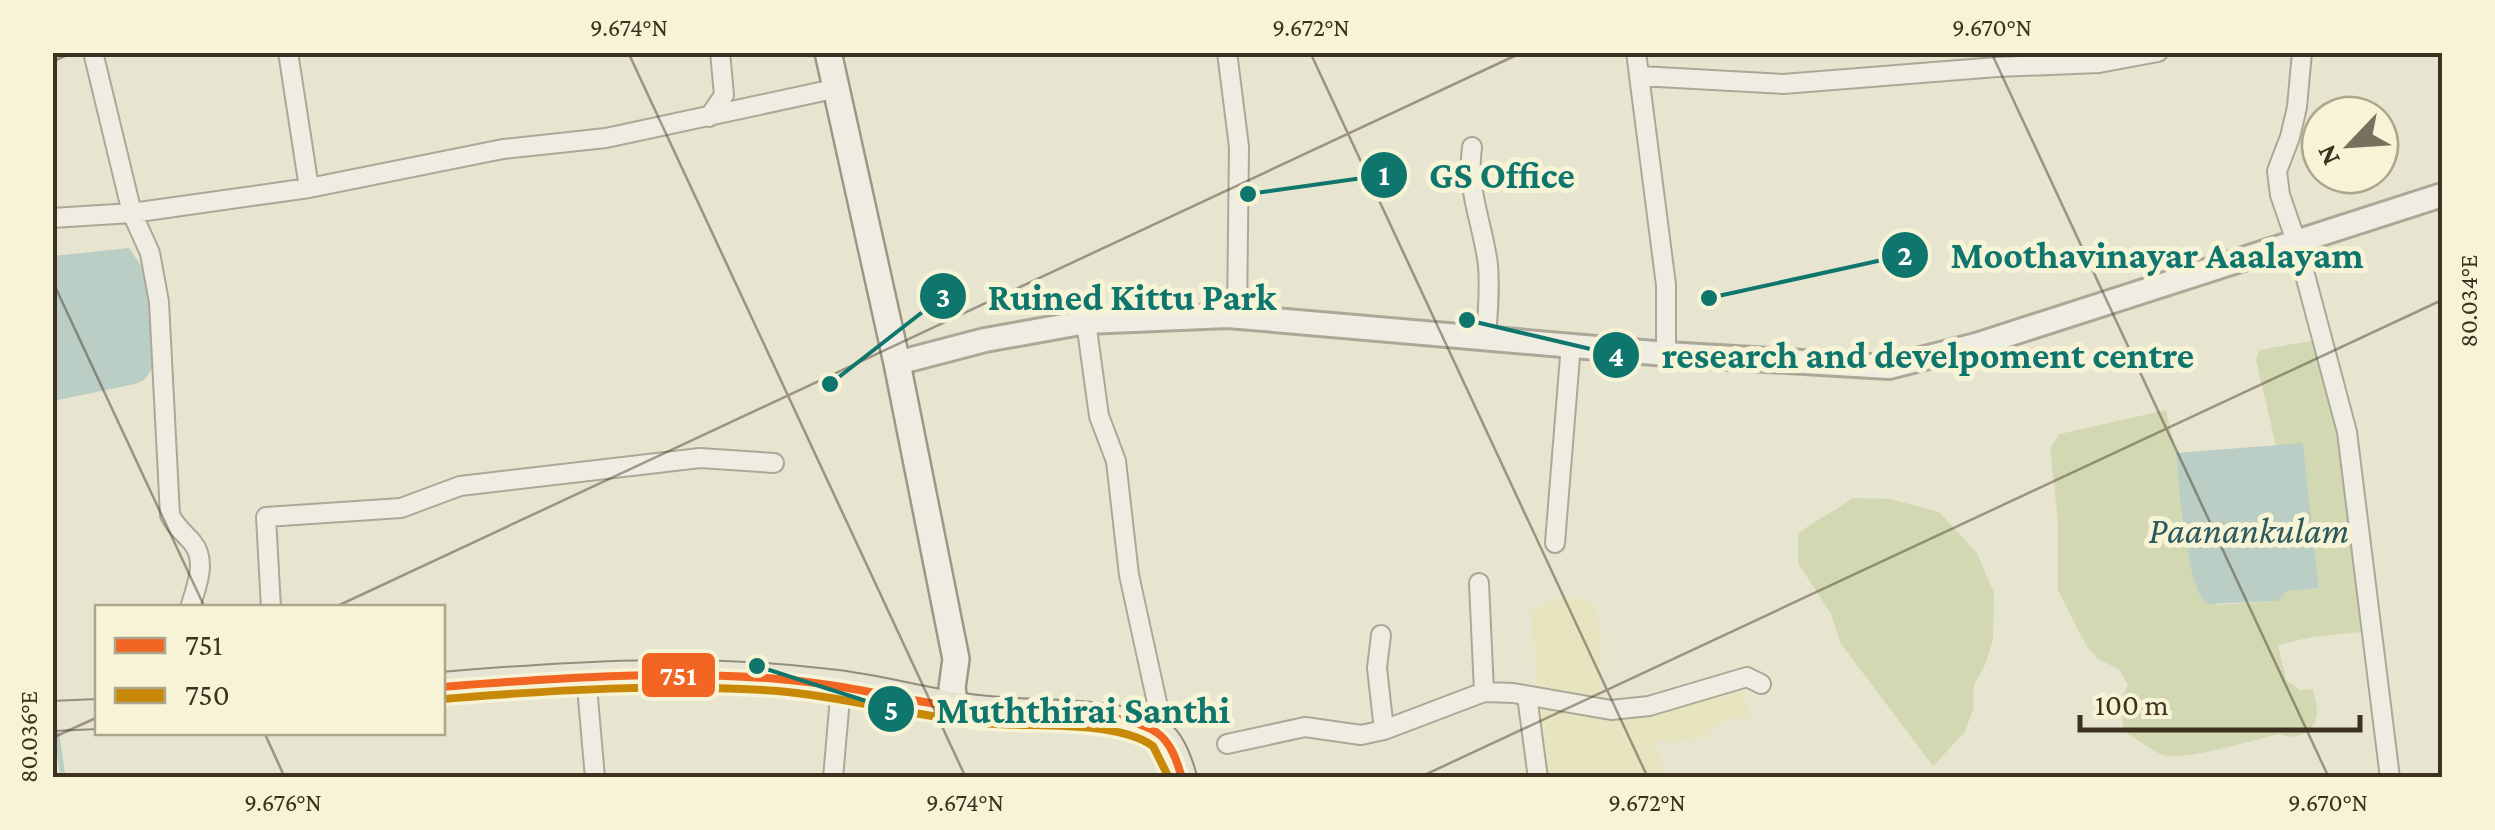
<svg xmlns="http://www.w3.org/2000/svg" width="2495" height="830" font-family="'Crimson Pro',serif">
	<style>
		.farmland { fill: #e7e5c0 }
		.green { fill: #d2d9b2 }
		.water { fill: #bacec5 }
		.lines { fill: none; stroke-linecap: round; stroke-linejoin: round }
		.stream { stroke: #bacec5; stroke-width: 5 }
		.minor-casing { stroke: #aca898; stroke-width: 22 }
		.tertiary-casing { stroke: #aca898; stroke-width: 28 }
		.secondary-casing { stroke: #9c9888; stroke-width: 30 }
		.primary-casing { stroke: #928d7f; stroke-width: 32 }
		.minor { stroke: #efede2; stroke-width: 18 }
		.tertiary { stroke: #efede2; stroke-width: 22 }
		.secondary { stroke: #efede2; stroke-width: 25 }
		.primary { stroke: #e7e4d3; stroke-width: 28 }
		.bus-1-casing { stroke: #f7f3d6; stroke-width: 15 }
		.bus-2-casing { stroke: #f7f3d6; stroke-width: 15 }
		.bus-1 { stroke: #f26522; stroke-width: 8 }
		.bus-2 { stroke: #c88908; stroke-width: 8 }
		.ticks { fill: none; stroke: #3d321f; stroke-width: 2.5; stroke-opacity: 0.45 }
		.labels { text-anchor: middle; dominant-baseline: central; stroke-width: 10; stroke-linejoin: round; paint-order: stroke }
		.water-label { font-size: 38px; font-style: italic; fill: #2d595d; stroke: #f7f3d6 }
		.leader { fill: none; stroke: #0f766e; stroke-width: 4 }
		.callout-dot { fill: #0f766e; stroke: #f7f3d6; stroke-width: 4 }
		.mark-label { font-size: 30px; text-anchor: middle; font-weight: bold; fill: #fff }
		.callout-label { font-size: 38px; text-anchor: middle; font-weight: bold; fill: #0f766e; stroke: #f7f3d6; stroke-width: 10; stroke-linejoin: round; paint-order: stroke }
		.line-badge { stroke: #f7f3d6; stroke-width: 4 }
		.badge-label { font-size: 28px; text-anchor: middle; font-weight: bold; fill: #fff }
		.neatline { fill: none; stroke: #3d321f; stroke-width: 4 }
		.ticks-label { font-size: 25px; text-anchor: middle; fill: #3d321f }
	</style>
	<rect width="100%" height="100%" fill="#e7e4d0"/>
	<!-- farmland -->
	<path class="farmland" d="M1573,598l20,5 8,34 -1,71 133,-27 10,6 6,29 -28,6 -18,16 -36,4 -11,-3 9,38h-127l-11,-81 11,1 -7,-85 23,-13z"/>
	<!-- green -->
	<path class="green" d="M2322,339l15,49 35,243 -60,6 -34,8 8,35 14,10 13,-1c1,7 5,18 4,25 -2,19 -22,27 -37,20 -29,6 -92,27 -117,21 -9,-3 -29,-18 -40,-24l-1,-33 6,-13 -9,-16 -21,-10 -11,-12 -29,-57v-69l-8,-73 10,-14 106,-24 10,43 10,87 31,65 60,-4 10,-10 32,-3 -16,-144 -27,2 -20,-86 3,-10z
		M1853,498l37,1 49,13 38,41 17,40 -1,46 -8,26 -11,20 -1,24 -8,23 -32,34 -92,-122 -10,-30 -33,-51v-29c17,-15 37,-22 55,-36z"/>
	<!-- water -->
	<path class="water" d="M129,248l17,25 10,90 -12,17 -9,4 -82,17v-145z
		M2303,443l16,145 -32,3 -10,10 -70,3c-21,-16 -28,-121 -31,-151z"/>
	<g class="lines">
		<!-- stream -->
		<path class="stream" d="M56,726l7,52"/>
		<defs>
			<path id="minor" d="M93,52l39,161 18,40 9,49 11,213c6,12 13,17 22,27 16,19 4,45 -2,66
				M288,52l21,136
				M1227,52l12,95 -2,169
				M1636,52l30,233v69
				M2302,52l-5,55 -7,30 -13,34 3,24 16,46 51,191 43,346
				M1640,76l143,8 214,-17 102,-4 59,-11
				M709,117l15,-22 -4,-43
				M1472,147c-6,43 11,77 16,118 2,25 0,48 -2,72
				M52,218l80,-5 177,-25 194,-39 103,-11 232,-50
				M1086,322l13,94 17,45 13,114 36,164
				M1555,543l16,-199
				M1479,583l5,109
				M271,608l-5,-91 135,-9 59,-22 240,-28 74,5
				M1381,635l-4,33 7,62
				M586,675l9,103
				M1527,696l11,82
				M1227,744l78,-17 56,8 23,-5 100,-38 29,1 98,17 38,-4 98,-29 14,7
				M833,778l8,-92"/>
			<path id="tertiary" d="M897,363l88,-23 101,-18 142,-6 438,38 223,13 87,-22 466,-150"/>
			<path id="secondary" d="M828,52l69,311 59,296 -4,29 3,19"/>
			<path id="primary" d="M442,687c129,-11 258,-19 386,-3 50,5 99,20 149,26 56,7 120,0 173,19 19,7 27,31 32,49
				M52,716l46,-2"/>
		</defs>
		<!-- minor casing -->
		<use href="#minor" class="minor-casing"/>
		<!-- tertiary casing -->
		<use href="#tertiary" class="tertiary-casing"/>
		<!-- secondary casing -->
		<use href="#secondary" class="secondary-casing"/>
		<!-- primary casing -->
		<use href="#primary" class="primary-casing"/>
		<!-- minor -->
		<use href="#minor" class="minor"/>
		<!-- tertiary -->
		<use href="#tertiary" class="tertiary"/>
		<!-- secondary -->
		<use href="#secondary" class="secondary"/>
		<!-- primary -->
		<use href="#primary" class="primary"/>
		<defs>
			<path id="bus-1" d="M442,687c112,-9 224,-17 336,-8 69,5 136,24 204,32 46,4 136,-3 174,21 15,10 21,29 26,46"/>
			<path id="bus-2" d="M443,699c111,-9 223,-16 335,-8 69,6 135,25 203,32 48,5 133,-4 172,23l16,32"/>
		</defs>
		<!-- bus-1 casing -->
		<use href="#bus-1" class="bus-1-casing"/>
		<!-- bus-2 casing -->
		<use href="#bus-2" class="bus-2-casing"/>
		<!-- bus-1 -->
		<use href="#bus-1" class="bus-1"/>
		<!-- bus-2 -->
		<use href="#bus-2" class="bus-2"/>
	</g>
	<!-- ticks -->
	<path class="ticks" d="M628,52l338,726M1310,52l338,726M1991,52l338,726M52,62l21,-10M52,280l153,328M333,608l1190,-556M264,732l21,46M52,738l46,-21M1418,778l1024,-478"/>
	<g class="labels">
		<!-- water labels -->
		<g class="water-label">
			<text x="2249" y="530">Paanankulam</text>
		</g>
	</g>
	<!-- callouts -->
	<path class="leader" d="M1248 194L1384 175M1709 298L1905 255M830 384L943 296M1467 320L1616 355M757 666L891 709"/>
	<g class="callout-dot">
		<circle cx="1248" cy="194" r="10"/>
		<circle cx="1709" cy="298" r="10"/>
		<circle cx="830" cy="384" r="10"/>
		<circle cx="1467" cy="320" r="10"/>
		<circle cx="757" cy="666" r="10"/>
		<circle cx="1384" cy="175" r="25"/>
		<circle cx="1905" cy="255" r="25"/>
		<circle cx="943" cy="296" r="25"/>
		<circle cx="1616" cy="355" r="25"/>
		<circle cx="891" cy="709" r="25"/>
	</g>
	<g class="mark-label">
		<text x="1384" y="185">1</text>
		<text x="1905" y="265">2</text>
		<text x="943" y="307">3</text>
		<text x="1616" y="366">4</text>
		<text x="891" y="720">5</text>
	</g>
	<g class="callout-label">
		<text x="1502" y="188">GS Office</text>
		<text x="2157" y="268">Moothavinayar Aaalayam</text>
		<text x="1132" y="310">Ruined Kittu Park</text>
		<text x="1928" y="368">research and develpoment centre</text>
		<text x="1083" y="723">Muththirai Santhi</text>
	</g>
	<rect class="line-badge" x="640" y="651" width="77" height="48" rx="10" fill="#f26522"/>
	<g class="badge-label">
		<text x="678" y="685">751</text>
	</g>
	<!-- border -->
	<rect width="2495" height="830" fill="none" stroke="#f7f3d6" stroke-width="110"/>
	<!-- legend -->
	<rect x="95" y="605" width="350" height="130" fill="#f7f3d6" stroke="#ada68d" stroke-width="2.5"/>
	<rect x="115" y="638" width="50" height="15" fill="#f26522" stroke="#ada68d" stroke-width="2.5"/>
	<text x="185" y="655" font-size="30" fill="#3d321f">751</text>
	<rect x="115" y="688" width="50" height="15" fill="#c88908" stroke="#ada68d" stroke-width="2.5"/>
	<text x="185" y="705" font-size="30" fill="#3d321f">750</text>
	<!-- north arrow -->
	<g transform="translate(2350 145) rotate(245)"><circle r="48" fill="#f7f3d6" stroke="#ada68d" stroke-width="2.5"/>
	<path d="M0-8L18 38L0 25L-18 38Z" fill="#78705d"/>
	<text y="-15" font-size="28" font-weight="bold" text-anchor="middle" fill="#3d321f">N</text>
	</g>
	<!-- scale -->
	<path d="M2080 715v15h280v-15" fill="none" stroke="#3d321f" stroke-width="5"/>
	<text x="2095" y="715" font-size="30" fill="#3d321f" stroke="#f7f3d6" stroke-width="8" paint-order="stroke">100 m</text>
	<rect x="55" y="55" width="2385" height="720" class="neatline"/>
	<g class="ticks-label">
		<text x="629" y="36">9.674°N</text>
		<text x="1311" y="36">9.672°N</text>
		<text x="1992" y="36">9.670°N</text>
		<text transform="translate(2468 301) rotate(-90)" y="9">80.034°E</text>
		<text transform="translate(28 737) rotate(-90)" y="9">80.036°E</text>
		<text x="283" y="811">9.676°N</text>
		<text x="965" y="811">9.674°N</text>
		<text x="1647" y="811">9.672°N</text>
		<text x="2328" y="811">9.670°N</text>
	</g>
</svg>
